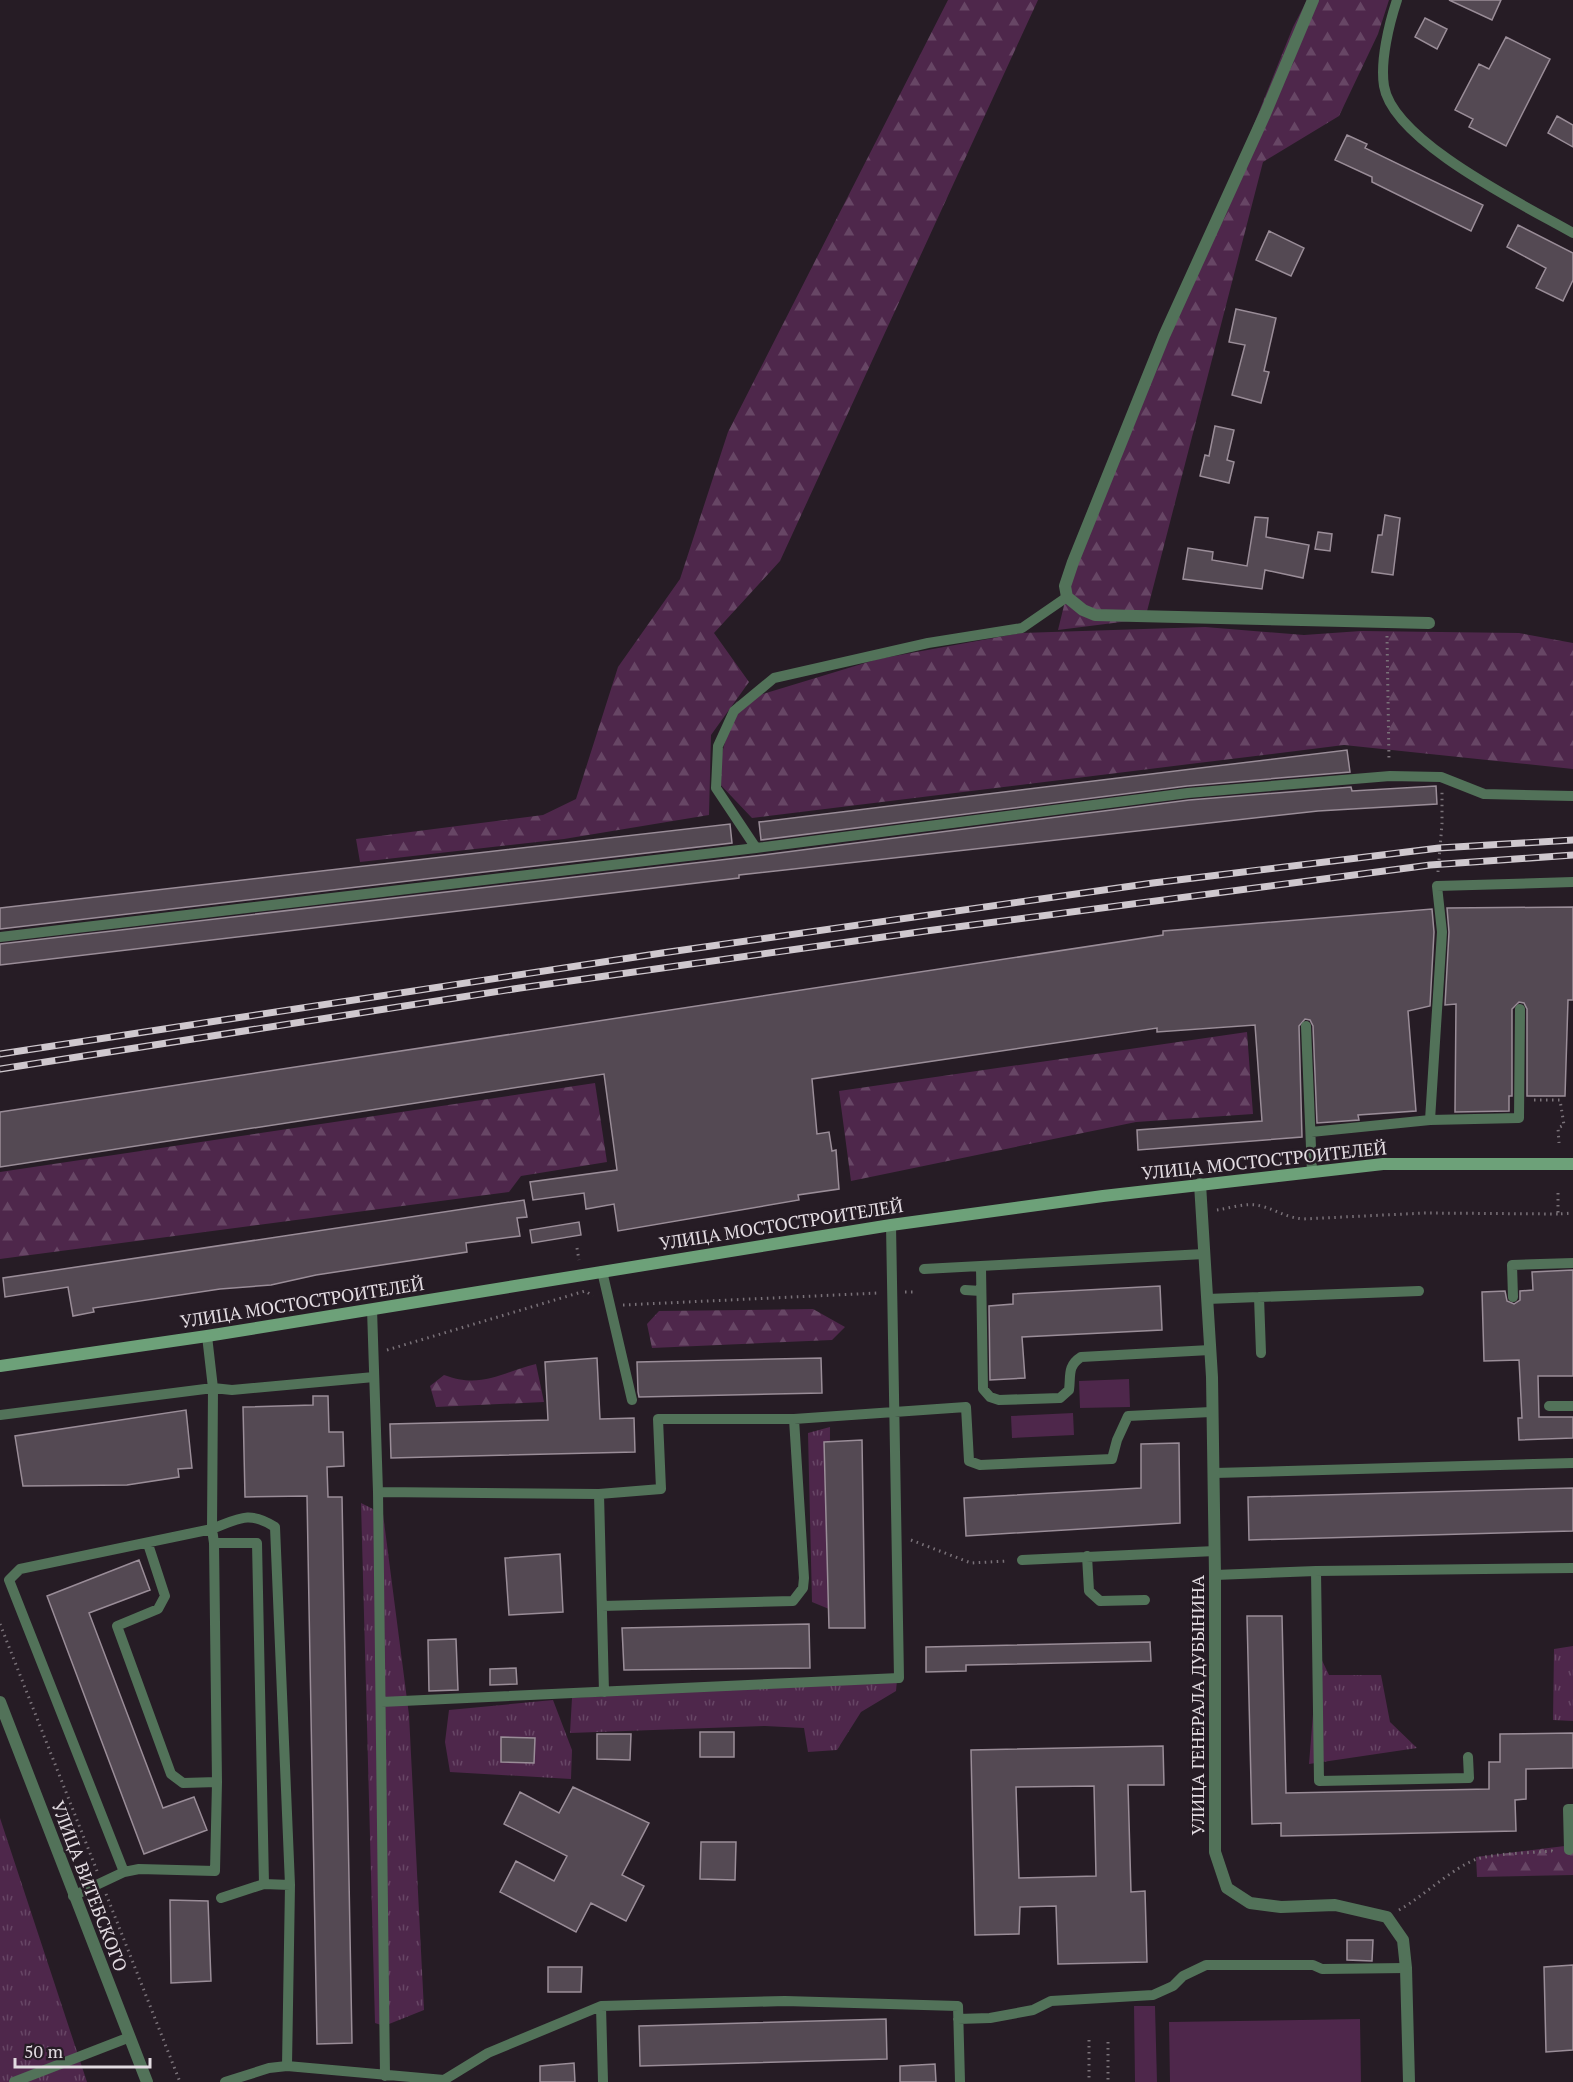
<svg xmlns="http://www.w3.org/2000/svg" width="1573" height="2082" font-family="'PT Serif',serif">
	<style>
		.grass { fill: url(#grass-tufts) }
		.forest { fill: url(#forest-firs) }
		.park { fill: #4e274b }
		.building { fill: #544953; stroke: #9a8d98; stroke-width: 1.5; fill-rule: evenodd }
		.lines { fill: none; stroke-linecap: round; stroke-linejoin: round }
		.path { stroke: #7a7279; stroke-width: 3; stroke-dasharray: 1.5 4.5; stroke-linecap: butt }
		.service { stroke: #527259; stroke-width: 10 }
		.minor { stroke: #527259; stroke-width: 12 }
		.tertiary { stroke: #527259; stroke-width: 12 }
		.secondary { stroke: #6da179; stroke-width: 12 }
		.rail-casing { stroke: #cfc8ce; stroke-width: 7 }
		.rail { stroke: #261c25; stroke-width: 4.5; stroke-dasharray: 14; stroke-linecap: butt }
		.labels { text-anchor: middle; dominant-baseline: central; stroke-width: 5; stroke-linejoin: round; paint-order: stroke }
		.street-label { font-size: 18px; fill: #e3dce2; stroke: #261c25 }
	</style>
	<defs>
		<pattern id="grass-tufts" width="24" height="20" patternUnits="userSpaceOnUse" patternTransform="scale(1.5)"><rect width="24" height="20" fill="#4e274b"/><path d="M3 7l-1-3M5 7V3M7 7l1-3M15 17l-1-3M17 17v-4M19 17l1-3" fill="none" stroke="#674665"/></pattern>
		<pattern id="forest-firs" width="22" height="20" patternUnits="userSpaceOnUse" patternTransform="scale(1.5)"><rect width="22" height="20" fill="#4e274b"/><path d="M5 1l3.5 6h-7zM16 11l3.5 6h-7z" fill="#674665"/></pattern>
	</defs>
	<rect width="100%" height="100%" fill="#261c25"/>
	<!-- grass -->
	<path class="grass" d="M830,1427l-1,182 -17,-7 -4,-169z
		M361,1503l22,11 26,201 15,295 -40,16 -9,-3z
		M1573,1646v75l-20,-1 1,-71z
		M1318,1652l11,23h52l9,47 27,26 -108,16z
		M897,1680l-1,11 -35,21 -24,38 -29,2 -4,-24 -39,-2 -195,7 2,-35z
		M553,1700l19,50 -1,29 -121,-7 -5,-30 4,-32z
		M0,1818l87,264h-87z"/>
	<!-- forest -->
	<path class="forest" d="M948,0h90l-258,561 -66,72 35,49 -38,53 -2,80 -145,24 -204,23 -4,-23 187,-24 33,-16 42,-132 62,-88 48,-147z
		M1307,0h82l-11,34 -39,82 -76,46 -118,457 -87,11 11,-45 224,-558z
		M1205,627l99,8 57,-4 158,2 54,10v126l-229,-24 -592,73 -37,-39 21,-77 142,-43 143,-26z
		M1247,1032l6,82 -117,8 -285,59 -12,-90z
		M595,1083l12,79 -86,14 -12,16 -509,67v-87z
		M813,1309l32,18 -13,13 -180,8 -5,-24 12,-13z
		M536,1364l8,38 -108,5 -6,-21 14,-11c37,14 56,-2 92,-11z
		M1573,1845v30l-96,2 -1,-20z"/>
	<!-- park -->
	<path class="park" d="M1129,1379l1,28 -50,1 -1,-27z
		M1073,1413l1,22 -62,3 -1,-22z
		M1134,2006h21l2,76h-22z
		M1360,2019l1,63h-191l-1,-60z"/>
	<!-- building -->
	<path class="building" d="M1449,0h52l-9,20z
		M1425,18l22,11 -10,20 -22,-12z
		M1506,37l44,22 -44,87 -37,-19 4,-8 -18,-9 24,-46 10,5z
		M1557,116l16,9v22l-25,-14z
		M1347,135l20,9 -2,4 118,57 -12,26 -99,-49v-5l-37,-17z
		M1518,225l55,28v27l-10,21 -27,-13 10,-20 -39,-21z
		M1269,231l35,17 -13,28 -35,-16z
		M1236,309l40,9 -12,53 5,1 -8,31 -29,-8 13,-50 -16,-3z
		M1215,426l19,4 -7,30 7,2 -5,21 -29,-7 5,-21 4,1z
		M1385,515l15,3 -7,57 -21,-3 6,-37h4z
		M1255,517l13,1 -2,19 43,8 -6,33 -38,-8 -3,19 -79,-10 5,-31 25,4 -1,8 35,6z
		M1318,532l14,2 -2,17 -15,-2z
		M1347,750l3,22 -163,14 -426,54 -2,-18z
		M1436,786l1,18 -119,7 -579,64v3l-739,87v-21l763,-89 426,-55 162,-13 1,4z
		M730,824l2,19 -732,86v-21z
		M1573,907v93h-5l-3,96h-38v-87l-3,-6 -5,-1 -7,7v87h-3v15l-54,1 1,-108 -11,1 4,-73 -2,-24z
		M1432,909l2,23 -4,74 -22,5 8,100 -58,4 1,5 -42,3 -4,-97 -3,-6 -5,-1 -6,7 3,111 -164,13 -1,-20 125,-9 -7,-96 -98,7v-4l-345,51 5,55 12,-2 3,19 4,-1 3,39 -41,6 1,5 -181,31 -4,-27 -28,5 -2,-16 -51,7 -3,-18 87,-12 -13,-96 -604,93v-55l1163,-177v-4z
		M524,1200l3,17 -10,1 3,18 -54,7 1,9 -151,23 -45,10 -51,4 -127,19 1,4 -21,4 -5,-29 -63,10 -2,-19z
		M579,1222l2,13 -49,8 -2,-13z
		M1573,1270v106h-35l1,41h34v21l-54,2 -1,-22h4l-3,-58 -35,1 -2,-69 23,-1 2,10 7,3 6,-4v-9l13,-1 -1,-18z
		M1160,1286l2,44 -140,7 3,41 -35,2 -1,-74 24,-2v-10z
		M597,1358l3,61 34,-1 1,34 -244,6 -1,-34 158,-4 -3,-58z
		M821,1358l1,35 -183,4 -1,-5 -1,-30z
		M313,1396h15l1,36h14l1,34 -17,1 1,30h14l10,546 -35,1 -10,-548 -62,1 -2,-90 70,-2z
		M186,1410l6,58 -14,1 1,8 -52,8 -104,1 -8,-50z
		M862,1440l3,188h-36l-5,-186z
		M1179,1443l1,80 -214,13 -2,-38 177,-10v-44z
		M1573,1488v43l-324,9 -1,-43z
		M560,1554l3,58 -54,3 -4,-57z
		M139,1560l11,30 -61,23 74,195 31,-11 13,33 -63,24 -97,-258z
		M1247,1616h35l4,177 203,-4v-27h11v-28l73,-1v35l-47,1v30l-11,1 1,31 -235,5v-13l-29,1z
		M809,1624l1,44 -186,2 -2,-42z
		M456,1639l2,51 -29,1 -1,-51z
		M1150,1642l1,19 -185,4v6l-40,1v-25z
		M516,1668l1,16 -27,1v-16z
		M700,1732h34v25h-34z
		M597,1734h34l-1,26 -33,-1z
		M501,1737l34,1 -1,25 -33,-1z
		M1163,1746l1,39h-36l3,107 14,-1 2,71 -89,2 -2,-58 -36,1 -1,27 -44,1 -4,-185zM1094,1786l2,90 -77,2 -3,-91z
		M573,1787l76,36 -27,52 22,11 -18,35 -35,-18 -15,29 -76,-40 16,-31 38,20 13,-25 -63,-32 16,-32 39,21z
		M701,1842h35l-1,38 -35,-1z
		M170,1900l38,1 3,80 -40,2z
		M1347,1940h26l-1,21 -25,-1z
		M1573,1965v85l-27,2 -2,-85z
		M548,1967h34l-1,25h-33z
		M886,2019l1,40 -247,7 -1,-40z
		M574,2063l1,19h-35v-16z
		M935,2064l1,18h-36v-16z"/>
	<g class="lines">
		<!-- path -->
		<path class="path" d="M1387,636l2,125
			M1438,872l4,-48v-32
			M1534,1100h26l4,25 -6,3 1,15
			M1558,1193v21l15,-1
			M1217,1210c14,-2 30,-8 44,-4 16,4 23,11 42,13l122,-6 133,1
			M577,1248l2,12
			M905,1292h10
			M623,1305l255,-12
			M387,1350l198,-59 8,5
			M911,1540l60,23 37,-2
			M0,1624l97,247
			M106,1894l74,188
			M1399,1910c25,-14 53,-42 78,-51 20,-6 53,-6 75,-8l4,2
			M1089,2040v42
			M1108,2042v40"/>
		<!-- service -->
		<path class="service" d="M1397,0c-8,24 -17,61 -13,86 9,56 142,120 189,147
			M756,848l-40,-60 2,-42 16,-35 40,-33 154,-35 94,-15 45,-31
			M0,937l756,-89 432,-55 202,-17 51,1 43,17 89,2
			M1306,1026l6,146
			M1430,1120l89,-2 1,-109
			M1311,1132l119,-12 12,-188 -5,-46 136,-4
			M981,1268l2,121 7,8 9,3 61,-2 9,-8c2,-14 -2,-24 12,-33l129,-7
			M924,1269l280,-15
			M602,1271l30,129
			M965,1290l16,1
			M1259,1297l2,56
			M1513,1297l-1,-32 61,-2
			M1207,1299l212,-8
			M372,1309l6,183 7,584
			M207,1336l6,52 -1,141c26,-10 37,-19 63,-2l15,358 -3,181 157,14 44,-27 113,-47 184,-5 173,5 2,76
			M1549,1406h24
			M0,1415l213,-27 19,2 142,-13
			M1214,1473l359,-10
			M378,1492l221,2 5,198
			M599,1494l62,-5 -3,-70h136
			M148,1544l17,52 -7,13 -41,17 54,148 12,9 34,-1
			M1087,1556l2,35 11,10 45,-1
			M1022,1560l193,-9
			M1316,1571l3,210 150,-3 -1,-21
			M1215,1575l101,-4 257,-3
			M602,1606l191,-5 10,-13 1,-10 -10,-159 172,-12 3,54 11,4 132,-6 5,-19 11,-24 83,-4
			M381,1702l518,-24 -8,-453
			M1569,1850l-1,-41h5
			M124,1872l15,-3 76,2 2,-89 -3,-239
			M73,1896l51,-24 -115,-292 11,-11 192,-40 2,14h43l7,341 26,1
			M221,1898l43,-14
			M601,2006l2,76
			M958,2019l32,-1 43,-8 18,-9 102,-6 20,-9 10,-10 23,-11h107l9,4 84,-1
			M14,2082l116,-45
			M225,2082l44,-14 18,-2"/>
		<!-- minor -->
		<path class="minor" d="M1313,0l-48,114 -101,222 -91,226 -8,24 2,11 16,13 12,5 334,8
			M1200,1184l12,193 3,198v277l12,36 23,15 31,4 54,-2 52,12 16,23 3,28 3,114"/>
		<!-- tertiary -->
		<path class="tertiary" d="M0,1702l147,380"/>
		<!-- secondary -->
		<path class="secondary" d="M0,1366l207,-30 684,-111 212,-29 280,-32h190"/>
		<defs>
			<path id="rail" d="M0,1054l662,-101 491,-70 286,-35 134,-8
				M0,1069l520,-81 406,-57 504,-66 143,-10"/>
		</defs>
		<!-- rail casing -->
		<use href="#rail" class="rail-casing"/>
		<!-- rail -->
		<use href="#rail" class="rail"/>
	</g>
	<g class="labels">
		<!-- street labels -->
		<g class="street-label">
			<text transform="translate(1264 1160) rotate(-6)">УЛИЦА МОСТОСТРОИТЕЛЕЙ</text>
			<text transform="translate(781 1224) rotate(-9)">УЛИЦА МОСТОСТРОИТЕЛЕЙ</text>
			<text transform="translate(302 1302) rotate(-9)">УЛИЦА МОСТОСТРОИТЕЛЕЙ</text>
			<text transform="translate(1197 1705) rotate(-90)">УЛИЦА ГЕНЕРАЛА ДУБЫНИНА</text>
			<text transform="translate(90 1886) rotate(69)">УЛИЦА ВИТЕБСКОГО</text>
		</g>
	</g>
	<!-- scale -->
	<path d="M15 2058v9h135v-9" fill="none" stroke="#e3dce2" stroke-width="3"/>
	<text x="24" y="2058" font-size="18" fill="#e3dce2" stroke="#261c25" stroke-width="4.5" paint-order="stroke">50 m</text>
</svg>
